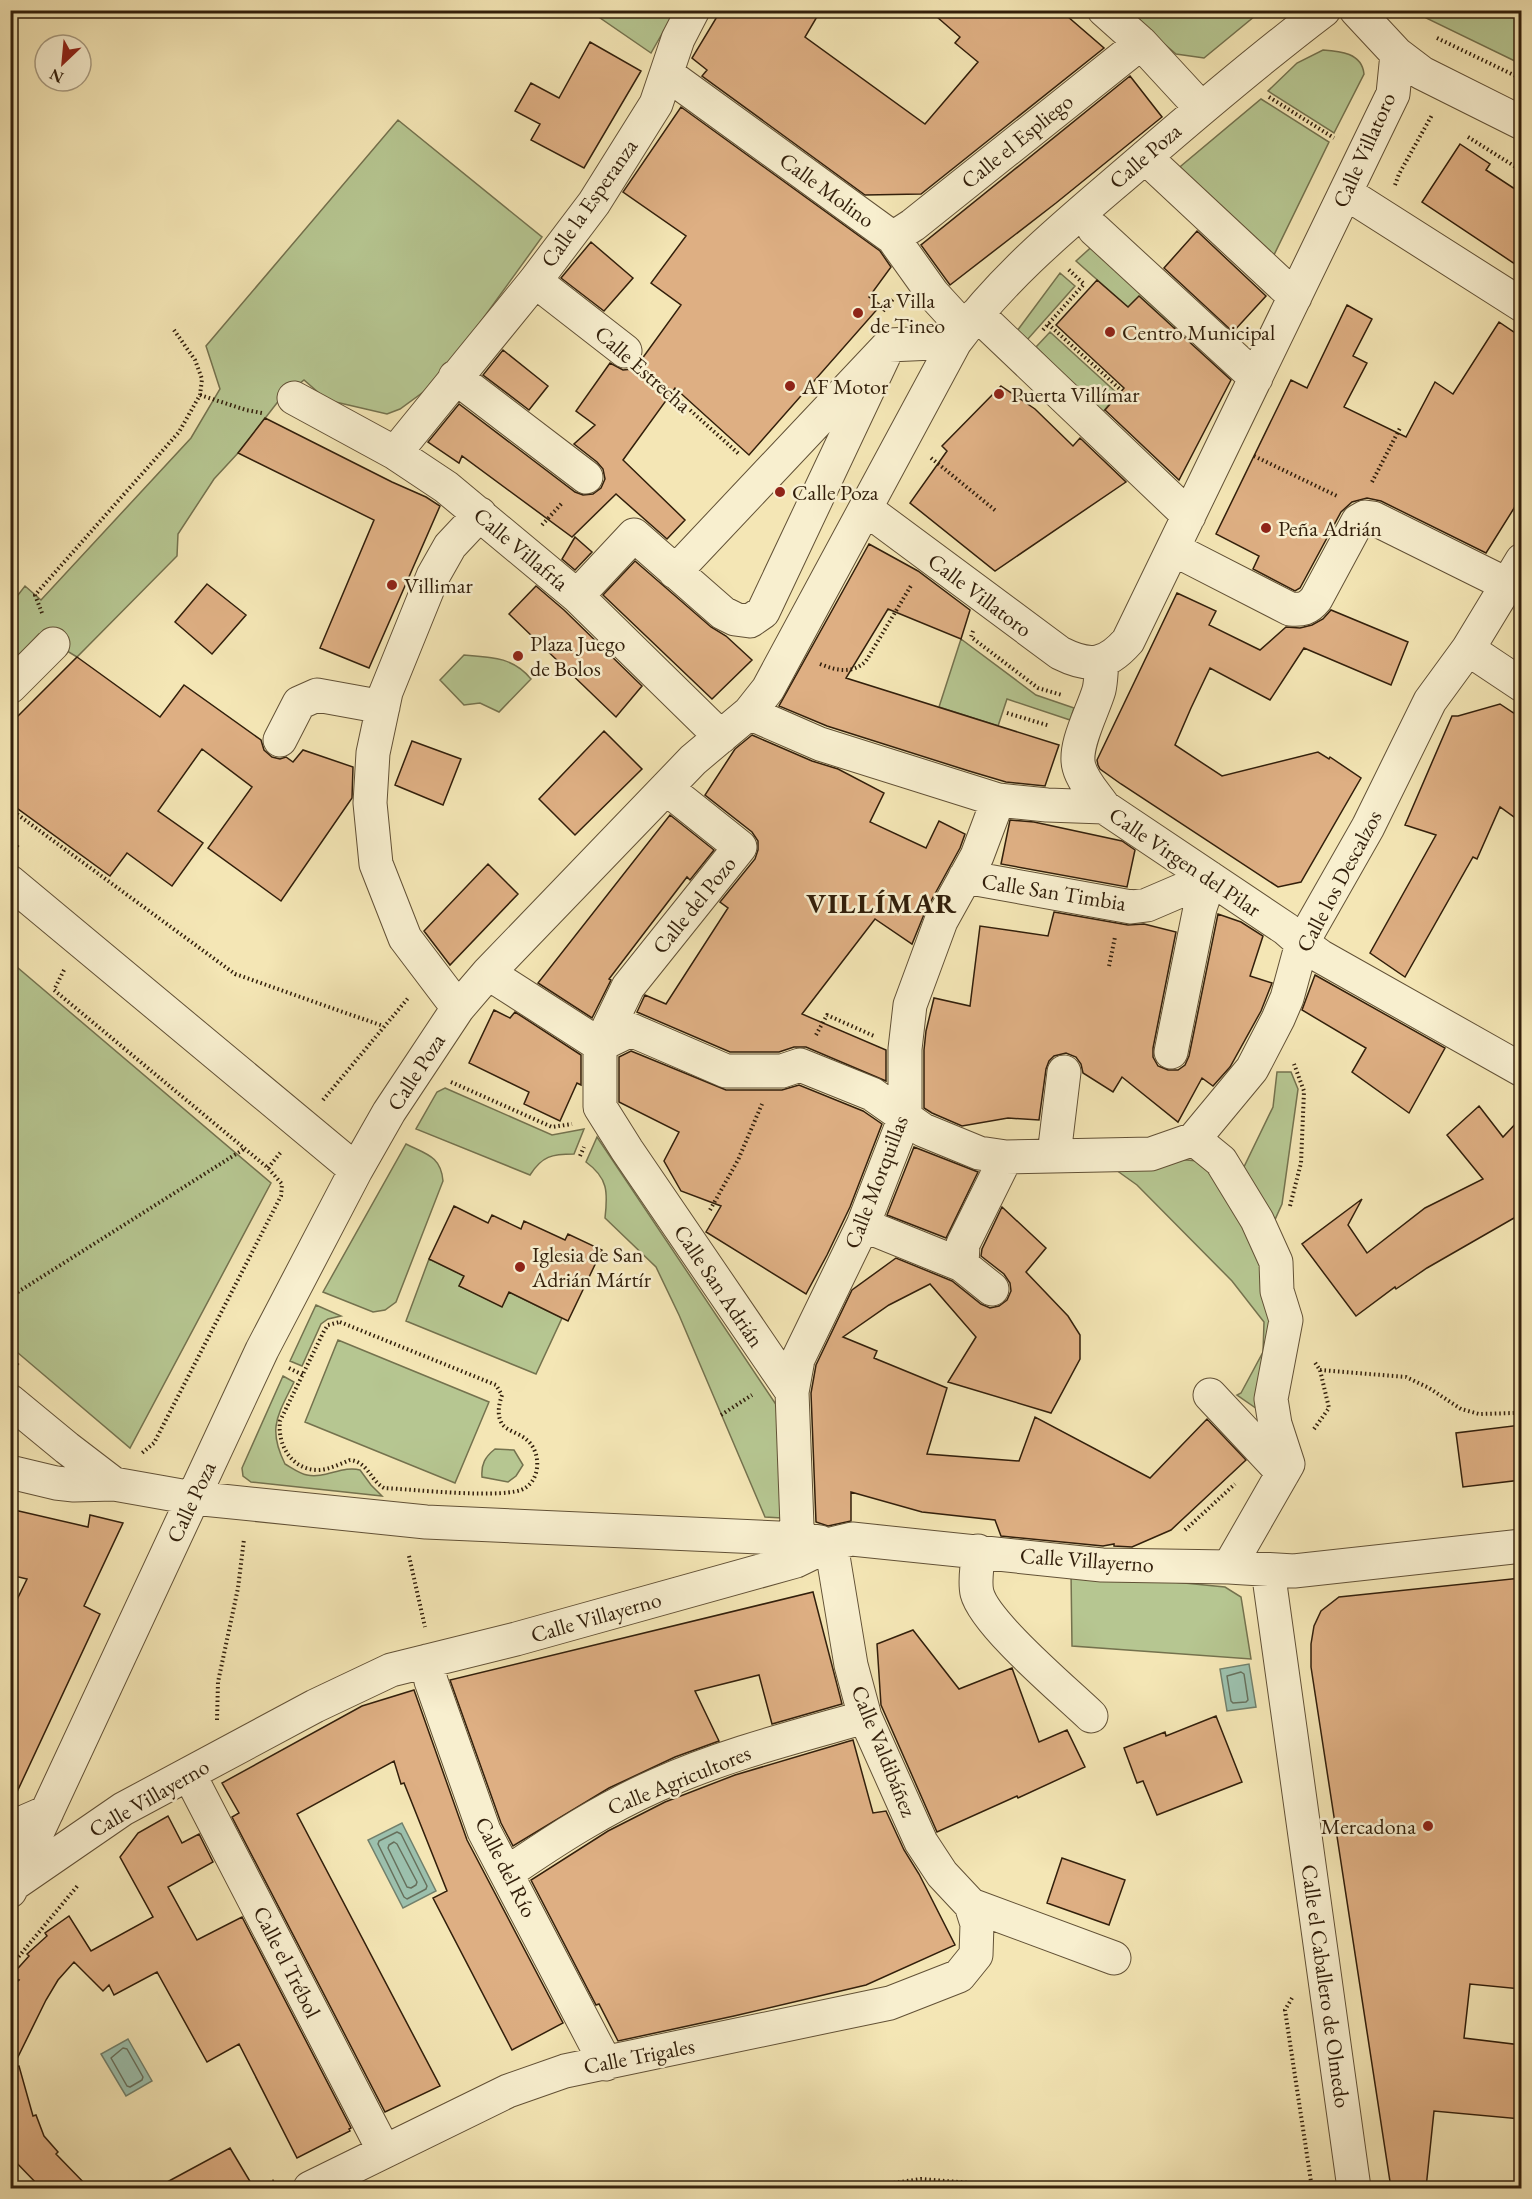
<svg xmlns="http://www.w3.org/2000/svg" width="1532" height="2199" font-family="'EB Garamond',serif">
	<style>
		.green { fill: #b6c691; stroke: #74724e; stroke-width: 1.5 }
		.water { fill: #9cc0ad; stroke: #72806c; stroke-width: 1.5 }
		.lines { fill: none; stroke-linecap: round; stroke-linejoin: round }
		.shore { stroke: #67705c; stroke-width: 1.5 }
		.building { fill: #deaf83; stroke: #321f0b; stroke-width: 1.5 }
		.minor-casing { stroke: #625136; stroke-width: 35 }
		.path { stroke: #321f0b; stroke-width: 4; stroke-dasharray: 1.5 3; stroke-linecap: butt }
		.minor { stroke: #f8efcf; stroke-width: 33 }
		.poi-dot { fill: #8f2418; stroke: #f8efcf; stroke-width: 2 }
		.labels { text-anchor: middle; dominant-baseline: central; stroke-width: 5; stroke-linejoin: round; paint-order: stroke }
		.street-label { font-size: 22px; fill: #321f0b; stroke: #f8efcf }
		.poi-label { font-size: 22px; fill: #321f0b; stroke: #f8efcf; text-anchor: start }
		.district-label { font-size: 28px; font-weight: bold; letter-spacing: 1.5px; fill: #321f0b; stroke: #f8efcf }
	</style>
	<rect width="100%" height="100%" fill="#f4e6b5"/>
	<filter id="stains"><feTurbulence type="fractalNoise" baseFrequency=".00333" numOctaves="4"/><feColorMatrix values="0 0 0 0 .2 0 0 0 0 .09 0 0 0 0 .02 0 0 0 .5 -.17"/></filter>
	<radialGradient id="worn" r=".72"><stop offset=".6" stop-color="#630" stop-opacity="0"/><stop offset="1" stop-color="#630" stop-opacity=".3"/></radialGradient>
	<!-- green -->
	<path class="green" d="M590,11h85l-24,42z
		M1126,11h135l-57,47 -28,-4z
		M1421,11h100v53l-95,-46z
		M1323,50c17,1 39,3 41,24l-30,59 -66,-42 29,-28z
		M1261,99l68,43 -57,117 -97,-88z
		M398,120l144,117 -105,145 -37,27 -13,5 -60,-14 -23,-20 -24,19 -42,54 -24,26 -36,55 -1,22 -100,101 -38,-23 -28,29v-59l14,-18 16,14 150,-162 29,-49 -14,-43z
		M1098,241l84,78 -18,20 -88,-78z
		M1060,273l15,13 -48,54 -10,-9z
		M1050,332l68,62 -16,19 -66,-66z
		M961,639l75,56 38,13 -4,12 -63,-21 -9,27 -59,-19z
		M464,655c27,2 49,2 67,24l-32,33 -19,-9 -16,2 -24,-25z
		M11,962l260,221 -141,265 -119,-101z
		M1277,1072h14l7,17 -16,115 -9,20 -31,-53 31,-64z
		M445,1088l107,47 32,-6 -10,25c-22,0 -32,2 -44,21l-114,-46 21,-37z
		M597,1137l180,269 5,112 -17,-1 -86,-202 -23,-48 -51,-49c3,-26 3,-40 -19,-56z
		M406,1144c20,10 35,12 37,37l-47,121 -11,8 -12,2 -50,-20z
		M1175,1159l23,2 24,22 34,53 18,78 -14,97 -23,-16 4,-2 22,-41 1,-30 -32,-41 -95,-96 -21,-15z
		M429,1259l35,17 -5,10 43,20 7,-14 53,26 -26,56 -130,-53z
		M316,1305l25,11 -13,3 -7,5 -19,42 -12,-5z
		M338,1340l151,62 -34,81 -150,-61z
		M283,1376l11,6c-16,33 -27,46 -9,82 7,4 15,10 22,11 18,4 36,-10 53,-5l11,15 11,11 -131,-14 -8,-6 -1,-8z
		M495,1449l19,1 9,15 -7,11 -8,6 -26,-5c-1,-13 3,-20 13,-28z
		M1071,1572l154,15 16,10 10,62 -179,-13z"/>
	<!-- water -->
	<path class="water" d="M1249,1664l7,43 -29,4 -7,-42z
		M402,1823l34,68 -33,17 -35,-68z
		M128,2039l24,42 -26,15 -25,-42z"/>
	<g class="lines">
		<!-- shore -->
		<path class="shore" d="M1241,1672l3,2 4,26 -2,2 -13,1 -2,-2 -4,-25z
			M397,1832l4,2 26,52 -1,3 -19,10 -3,-2 -26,-53 1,-3z
			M394,1842l3,2 20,38 -1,3 -5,3 -4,-1 -19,-39 1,-3z
			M123,2048l4,1 16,28 -1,3 -12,7 -3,-1 -16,-28z"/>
	</g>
	<!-- building -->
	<path class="building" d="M721,10h100l-16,27 120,87 53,-62 -23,-19 5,-6 -31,-27h131l44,38 -183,146 -56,1 -163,-119 5,-6 -15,-12z
		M590,42l51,29 -57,97 -53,-28 9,-16 -25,-13 16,-28 28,15z
		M1130,76l32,41 -106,86 -106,82 -29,-40z
		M681,107l199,144 11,16 -22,30 12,8 -132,150 -74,-67 -52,72 62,60 -18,19 -51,-45 -44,43 -110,-81 -3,7 -31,-21 31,-38 116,88 8,3 10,-1 8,-6 4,-9 -2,-10 -6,-7 -23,-18 21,-19 -19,-14 34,-48 13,7 10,-1 6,-6 42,-58 -30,-22 35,-47 -63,-44z
		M1460,144l30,20 -4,6 35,23v75l-99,-66z
		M1197,231l69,65 -33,36 -69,-64z
		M591,242l42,36 -29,33 -43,-33z
		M1097,280l31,27 11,-11 92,84 -52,100 -74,-70 19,-22 -68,-63z
		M1347,305l25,14 -19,37 14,7 -23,44 62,30 29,-55 18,12 46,-72 22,15v160l-35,56 -105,-52 -14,-3 -15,4 -11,10 -41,76 -5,3 -42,-22 6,-13 -43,-22 75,-154 16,8z
		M503,350l45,36 -19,24 -46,-35z
		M1001,386l34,23 38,37 7,-8 46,44 -131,89 -85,-68 37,-52 -5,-5z
		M265,418l127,64 34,15 14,9 -71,162 -49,-20 54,-128 -136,-67z
		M575,537l17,15 -17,18 -13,-11z
		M869,544l49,27 52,39 -9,29 -73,-30 -42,69 213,67 -14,41 -39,-4 -37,-11 -142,-45 -48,-20z
		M635,561l76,66 15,9 26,24 -40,39 -109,-104z
		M207,584l39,31 -34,39 -37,-32z
		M536,586l28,24 78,76 -26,31 -107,-103z
		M1177,593l39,18 -7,14 51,25 26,-23 14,1 12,-3 11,-6 8,-9 77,32 -17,43 -87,-37 -34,52 -60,-32 -19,40 -16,37 47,31 96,-24 11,7 1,-2 31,21 -60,104 -23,5 -157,-103 -21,-15 -2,-4 -1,-5z
		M77,657l83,60 24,-32 77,55 3,10 8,7 8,2 6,-2 7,5 10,-12 50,17 -1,31 -71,103 -73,-53 44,-61 -50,-38 -44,62 45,32 -31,43 -45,-33 -17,23 -100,-73v-79z
		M1500,704l21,14v104l-21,-15 -23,52 -4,-2 -68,120 -35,-24 66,-118 -31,-10 47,-109h6z
		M604,731l38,38 -67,66 -36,-36z
		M752,735l60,26 26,8 46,24 -14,29 56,26 13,-27 26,13 -5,14 -35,64 -13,32 -37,-25 -73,95 84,36v31l-80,-34h-12l-15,5h-49l-93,-40 8,-17 21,9 62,-96 -8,-6 35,-43 3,-9v-9l-6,-9 -47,-37 30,-46z
		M412,741l49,18 -18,46 -48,-20z
		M670,815l44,35 -24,30 -3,-3 -78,102 2,1 -19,38 -54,-35z
		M1010,820l24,2 88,19 13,9 -8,37 -126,-23z
		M488,864l30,30 -68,71 -26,-34z
		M1054,912l74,13 16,-1 32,8 -23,116v9l5,9 10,4h10l7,-5 4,-9 29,-142 23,8 22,14 -13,40 22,7 -11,28 -31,56 -17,19 -11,-8 -24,44 -56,-45 -9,15 -30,-19 -2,-9 -5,-7 -10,-4 -12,3 -5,5 -3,8 -7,51 -31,-2 -46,8 -30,-13 -8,-5v-58l2,-19 8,-33 36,8 10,-80 68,10z
		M1315,975l130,73 -36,65 -57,-41 14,-24 -64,-38z
		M494,1010l16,8 5,-6 66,43v30l-4,-2 -17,38 -36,-17 5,-12 -60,-29z
		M631,1051l95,39h56l17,-5 64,26 19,13 -32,83 -23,48 -21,39 -100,-62 15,-26 -40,-15 -17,-30 15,-29 -60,-30v-45z
		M1479,1106l24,31 18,-19v96l-94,54 -31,21 -1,-2 -39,29 -54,-72 60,-45 -14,26 19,28 58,-45 58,-29 -36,-44z
		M914,1147l64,25 -32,66 -59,-23z
		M454,1206l34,17 4,-8 29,14 3,-8 41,19 3,-6 34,16 -34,71 -59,-29 -7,15 -43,-21 5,-10 -35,-17z
		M1002,1207l44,41 -20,24 42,44 12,19v24l-29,54 -103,-31 28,-45 -46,-53 -41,21 -46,32 34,14 -3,7 73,30 -20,66 92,7 16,-44 115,61 57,-59 39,41 -75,70 -39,17 -18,-1v-2l-11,2 -102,-10 -6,-16 -73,-8 -71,-20v29l-23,5 -12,-4 -5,-129 5,-28 36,-75 44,-32 56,23 29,23 9,4 9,-2 8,-6 4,-9 -1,-8 -6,-9 -23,-18 1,-7z
		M1521,1425v55l-58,7 -7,-54z
		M10,1509l78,18 2,-12 33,8 -39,83 16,8 -90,193v-193l17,-35 -17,-4z
		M1521,1578v411l-51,-5 -6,54 57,7v74l-87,-8 -8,77h-35l-80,-521v-23l3,-18 7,-15 18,-14z
		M813,1592l29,112 -70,20 -13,-49 -64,16 24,50 -44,16 -66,31 -96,58 -12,-23 -51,-143z
		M913,1630l46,59 53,-21 27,74 28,-12 18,37 -67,31 -1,-2 -80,36 -56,-127 -4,-61z
		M414,1690l53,150 96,183 -51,27 -79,-152 14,-7 -43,-108 -3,1 -7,-23 -97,53 143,272 -55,26 -153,-295 7,-4 -17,-30 140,-77z
		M1216,1716l26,66 -85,33 -14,-34 -6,2 -13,-35 41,-16 1,4z
		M853,1740l20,73 13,-2 18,39 15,24 36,71 -89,40 -132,31 -116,25 -19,-37 -3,1 -65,-125 77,-49 57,-29 70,-27z
		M168,1816l14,27 17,-9 14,28 -45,25 29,53 45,-23 109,211 -2,1 1,2 -53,27 -58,-114 -32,18 -50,-90 -43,23 -5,-10 -6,6 -29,-29 -16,18 -12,20 -33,67 6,-1 14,50 3,-1 8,21 14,16 -2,2 33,34h-48l-31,-32v-167l9,-9 -8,-4 18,-20 -2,-2 20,-18 -2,-3 24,-17 22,35 62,-34 -33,-60 18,-24z
		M1062,1858l63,22 -16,45 -62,-22z
		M230,2148l24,40h-98z"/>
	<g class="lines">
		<defs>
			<path id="minor" d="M1104,10l37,33 60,65
				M1397,54l25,19 100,50
				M667,74l226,164 40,56 32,35
				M1145,157l150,140
				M1346,193l176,112
				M1094,229l162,149
				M893,238l20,-13 228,-182
				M535,281l90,70
				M977,314l212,202
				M455,377l131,100
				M294,398l101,55 51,34 131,109 144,141
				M395,453l140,-172 59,-78 62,-99 22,-65 15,-29
				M866,509l194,144c30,15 46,13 68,-12l265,-547 4,-40 -41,-44
				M1173,549l117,60c12,1 18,0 26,-10l42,-78 7,-4 8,1 133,66
				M675,572l214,-227 66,-3
				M577,596l57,-61 89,78 12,6 15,2 13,-9 126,-267
				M1468,649l54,36
				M1102,662c-1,9 -1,20 -3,28 -6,21 -26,56 -20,77 4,15 17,28 25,40
				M10,687l43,-43
				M749,713l71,31 178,56 49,5 57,2 182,122 16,14 18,13 202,114
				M280,740l19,-37 18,-8 66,12
				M666,788l74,59 -112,140 -28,58v62l27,43 165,242 5,134 4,13
				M965,877l166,30 16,-2 63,-27
				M10,882l346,288
				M488,973l112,72 31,-15 95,41h56l18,-6 72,29 51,36 56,23 27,4 145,-3 43,-15 58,-70 26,-50 9,-21 15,-55 66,-116 62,-126 38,-52 54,-89
				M458,1008l-53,-70 -29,-74 -6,-61 3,-50 13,-61 47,-116 17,-30 30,-32
				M1171,1052l29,-144 10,-30
				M1194,1139l27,22 36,59 19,42 1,29 9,29 -15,79 4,25 13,40 -59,103
				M1054,1155l10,-83
				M863,1225l99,40 30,24
				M962,1265l1,-21 43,-87
				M792,1392l6,-33 65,-134 42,-108v-68l5,-44 31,-84 36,-65 21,-56
				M1210,1395l73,78
				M10,1401l57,47 47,36
				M10,1472l46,11 18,2 40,-1 79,14 233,24 375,17 19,3
				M978,1551c0,13 -4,30 -1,42 8,31 88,98 114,123
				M1268,1570l86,618
				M427,1661l4,20 53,150 122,233
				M189,1774l195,377
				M10,1828l37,-16
				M507,1873c48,-33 96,-64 150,-88 66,-30 138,-48 208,-68
				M14,1884l109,-75 192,-103 76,-36 125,-31 280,-78 35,-17 21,-5 250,26 127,2 65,4 228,-25
				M10,1891l252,-541 94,-180 33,-58 69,-104 30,-35 205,-213 56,-47 19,-24 187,-347c54,-73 121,-125 189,-184 59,-51 118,-101 180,-148
				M971,1905l143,53
				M310,2188l198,-97 57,-20 325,-68 69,-27 17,-21 1,-31 -6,-19 -29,-31 -21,-32 -56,-125 -14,-52 -20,-121"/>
		</defs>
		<!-- minor casing -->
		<use href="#minor" class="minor-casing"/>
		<!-- path -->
		<path class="path" d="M1437,38l85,41
			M1269,97l65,41
			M1468,137l54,34
			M1395,185l4,-11 33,-59
			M883,311l11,-13
			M1048,324l74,67
			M1043,330l41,-46 -16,-15
			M650,374l90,81
			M200,395l46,15 16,3
			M1254,456l83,40
			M931,458l65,53
			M1372,482l28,-54
			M542,525l21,-23
			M1516,528l6,-9
			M42,613l-7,-18 144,-163 21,-37 2,-16 -7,-19 -21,-30
			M973,631l-2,6 67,51 24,7
			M820,664c17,7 33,10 46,-3l46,-77
			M1007,713l43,13
			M10,809l225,165 148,52
			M10,841l10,8
			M1109,966l6,-29
			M64,970l-10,20 214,178 14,16 -1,12 -127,247 -12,10
			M816,1035l11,-20 47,21
			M451,1082l101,45 20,-3
			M323,1100l86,-103
			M580,1156l4,-9
			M268,1168l13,-16
			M1290,1206l11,-43 3,-72 -10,-27
			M710,1210l28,-50 24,-56
			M10,1297l234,-148
			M340,1322l156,63 6,10c-3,9 -5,19 -1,27 4,9 19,11 26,18 14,12 14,38 -2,48 -17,12 -115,1 -141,0 -14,-8 -16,-26 -34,-28 -10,4 -22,10 -32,10 -26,0 -41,-25 -38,-49l44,-90 4,-6z
			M10,1359l10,8
			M289,1368l14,7
			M1320,1370l86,7 23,11 32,21 18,5 35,-1
			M721,1415l31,-20
			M1314,1429l15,-21 -9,-38 -6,-9
			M1185,1530l50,-46
			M409,1556l16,71
			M217,1720l1,-38 20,-94 6,-49
			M10,1967l69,-83
			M1292,1998l-7,12 27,178
			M10,2172l9,16
			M261,2188l15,-8
			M858,2188l63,-9 111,9"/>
		<!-- minor -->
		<use href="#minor" class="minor"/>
	</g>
	<!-- markers -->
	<g class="poi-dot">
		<circle cx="858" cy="313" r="6"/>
		<circle cx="1110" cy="332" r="6"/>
		<circle cx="790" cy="386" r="6"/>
		<circle cx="999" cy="394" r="6"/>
		<circle cx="780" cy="492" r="6"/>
		<circle cx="1266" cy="528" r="6"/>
		<circle cx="392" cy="585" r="6"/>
		<circle cx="518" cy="656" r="6"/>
		<circle cx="520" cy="1267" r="6"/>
		<circle cx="1428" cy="1826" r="6"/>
	</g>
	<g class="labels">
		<!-- street labels -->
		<g class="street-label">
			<text transform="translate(1017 141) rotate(-39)">Calle el Espliego</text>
			<text transform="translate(1364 150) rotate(-66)">Calle Villatoro</text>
			<text transform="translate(1145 156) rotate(-41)">Calle Poza</text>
			<text transform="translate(827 190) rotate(36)">Calle Molino</text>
			<text transform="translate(589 203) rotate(-55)">Calle la Esperanza</text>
			<text transform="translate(643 369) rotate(41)">Calle Estrecha</text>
			<text transform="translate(521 549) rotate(40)">Calle Villafría</text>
			<text transform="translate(980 595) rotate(37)">Calle Villatoro</text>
			<text transform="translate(1185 862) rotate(34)">Calle Virgen del Pilar</text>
			<text transform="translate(1339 881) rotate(-62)">Calle los Descalzos</text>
			<text transform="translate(1054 892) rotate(9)">Calle San Timbia</text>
			<text transform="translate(694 905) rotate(-51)">Calle del Pozo</text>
			<text transform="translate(416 1072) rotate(-57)">Calle Poza</text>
			<text transform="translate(876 1182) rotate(-69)">Calle Morquillas</text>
			<text transform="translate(719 1286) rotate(56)">Calle San Adrián</text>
			<text transform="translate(191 1502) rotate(-65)">Calle Poza</text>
			<text transform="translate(1087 1560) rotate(4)">Calle Villayerno</text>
			<text transform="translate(596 1617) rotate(-16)">Calle Villayerno</text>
			<text transform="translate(884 1751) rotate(68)">Calle Valdibáñez</text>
			<text transform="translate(679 1780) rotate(-22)">Calle Agricultores</text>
			<text transform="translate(149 1798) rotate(-30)">Calle Villayerno</text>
			<text transform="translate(506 1867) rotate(63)">Calle del Río</text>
			<text transform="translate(287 1962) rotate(63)">Calle el Trébol</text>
			<text transform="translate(1326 1986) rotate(82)">Calle el Caballero de Olmedo</text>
			<text transform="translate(639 2056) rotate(-11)">Calle Trigales</text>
		</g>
		<!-- poi labels -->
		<g class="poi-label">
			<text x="870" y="300">La Villa<tspan x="870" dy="25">de Tineo</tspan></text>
			<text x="1122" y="332">Centro Municipal</text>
			<text x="802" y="386">AF Motor</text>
			<text x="1011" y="394">Puerta Villímar</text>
			<text x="792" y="492">Calle Poza</text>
			<text x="1278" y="528">Peña Adrián</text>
			<text x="404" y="585">Villimar</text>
			<text x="530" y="643">Plaza Juego<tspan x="530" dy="25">de Bolos</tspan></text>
			<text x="532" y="1254">Iglesia de San<tspan x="532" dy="25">Adrián Mártír</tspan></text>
			<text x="1416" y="1826" text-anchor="end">Mercadona</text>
		</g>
		<!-- district labels -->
		<g class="district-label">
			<text x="882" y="903">VILLÍMAR</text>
		</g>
	</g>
	<!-- margin -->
	<rect width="1532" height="2199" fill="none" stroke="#f4e6b5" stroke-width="36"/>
	<rect x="12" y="12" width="1508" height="2175" fill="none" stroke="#321f0b" stroke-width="3"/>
	<rect x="18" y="18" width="1496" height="2163" fill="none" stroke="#321f0b" stroke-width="1.5"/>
	<!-- north arrow -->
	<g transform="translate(63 63) rotate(206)"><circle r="28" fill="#f8efcf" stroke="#a99c81" stroke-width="1.5"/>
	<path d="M0-4.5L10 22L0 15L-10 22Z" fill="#8f2418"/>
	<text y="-9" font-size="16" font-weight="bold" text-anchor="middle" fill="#321f0b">N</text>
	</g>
	<rect width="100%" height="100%" filter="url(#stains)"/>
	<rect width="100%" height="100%" fill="url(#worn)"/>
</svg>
